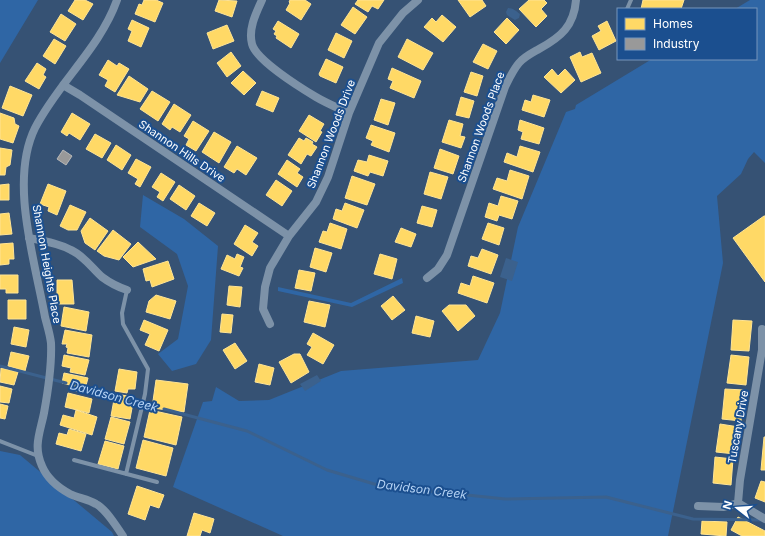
<svg xmlns="http://www.w3.org/2000/svg" width="765" height="536" font-family="Inter,sans-serif">
	<style>
		.green { fill: #2f66a5 }
		.water { fill: #3b618d }
		.homes { fill: #ffd966; stroke: #ffe494 }
		.industry { fill: #999; stroke: #b8b8b8 }
		.lines { fill: none; stroke-linecap: round; stroke-linejoin: round }
		.stream { stroke: #3b618d; stroke-width: 3 }
		.lane { stroke: #7d92a8; stroke-width: 4 }
		.street { stroke: #7d92a8; stroke-width: 8 }
		.labels { text-anchor: middle; dominant-baseline: central; stroke-width: 4; stroke-linejoin: round; paint-order: stroke }
		.street-label { font-size: 11px; fill: #fff; stroke: #1b4f8f }
		.water-label { font-size: 12px; font-style: italic; fill: #b5d3f5; stroke: #1b4f8f }
	</style>
	<rect width="100%" height="100%" fill="#365274"/>
	<!-- green -->
	<path class="green" d="M0,0h38l-38,63z
		M750,0h15v163l-11,-11 -6,7 -7,15 -24,22 6,67 -55,273h-385l-110,-49 30,-85 9,-1 4,-14 23,14 30,-1 72,-29 137,-11 22,-47 18,-86 48,-115 9,-3 1,-4 76,-46h104v-50h-21z
		M143,195l41,24 34,27 -7,94 -15,24 -24,7 -14,-17 20,-15 10,-53 -11,-32 -37,-27z
		M402,278l1,5 -51,24 -74,-16v-4l73,16z
		M0,451l20,4 92,77 2,4h-114z"/>
	<!-- water -->
	<path class="water" d="M508,8c5,0 8,3 12,6l-1,4 -4,2 -8,-5 -1,-3z
		M506,258l12,4 -6,19 -12,-4z
		M317,375l4,6 -16,10 -5,-7z"/>
	<!-- homes -->
	<path class="homes" d="M75,0h10l8,4 -10,16 -15,-9z
		M144,0h12l7,3 -8,19 -20,-8 4,-10 3,1z
		M219,0l18,1 -5,16 -17,-6z
		M290,0h15l6,4 -10,16 -15,-10 4,-7 -1,-1z
		M358,0h26l-6,9 -6,-3 -4,6 -13,-8z
		M458,0h24l4,6 -16,11z
		M529,0h15l3,3 -6,6 6,7 -11,11 -17,-18z
		M643,0h41l-3,9h-40z
		M353,7l14,10 -12,17 -14,-9z
		M61,14l15,10 -11,17 -15,-9z
		M442,15l14,12 -13,15 -19,-15 8,-9 4,4z
		M507,18l12,12 -13,14 -12,-12z
		M132,20l17,8 -8,19 -13,-6 4,-10 -4,-2z
		M278,21l21,13 -8,14 -15,-10 1,-2 -3,-2 2,-3 -3,-2z
		M607,21l9,20 -17,9 -7,-14 9,-5 -3,-5z
		M227,25l7,16 -21,8 -6,-16z
		M336,33l16,8 -8,17 -16,-8z
		M54,39l12,7 -11,18 -12,-8z
		M407,39l26,14 -10,17 -25,-13z
		M483,44l14,7 -9,18 -15,-7z
		M231,52l10,14 -14,11 -10,-14z
		M580,52l2,5 10,-4 9,20 -20,9 -11,-25z
		M326,59l17,8 -7,16 -16,-7 -1,-2z
		M108,60l9,6 2,-3 10,6 -14,23 -10,-6 3,-6 -9,-5z
		M37,63l9,6 -3,6 3,2 -7,12 -14,-8z
		M392,68l29,13 -7,17 -24,-10 3,-7 -5,-2z
		M552,69l6,7 7,-7 10,11 -14,13 -17,-16z
		M243,71l13,12 -12,12 -13,-12z
		M471,72l12,4 -6,20 -13,-4z
		M129,76l19,13 -8,13 -23,-7z
		M10,86l22,9 -9,21 -21,-8z
		M152,91l18,11 -12,19 -18,-12z
		M262,91l17,7 -6,14 -17,-7z
		M533,95l17,5 -6,17 -22,-7 3,-10 6,2z
		M461,97l13,4 -5,17 -13,-3z
		M381,99l14,4 -7,22 -14,-5z
		M174,104l17,11 -11,17 -8,-5 -2,3 -8,-6z
		M0,113l14,5 1,6 4,2 -6,17 -13,-4z
		M72,113l18,11 -10,16 -11,-7 -2,3 -6,-4z
		M309,115l15,9 -4,7 2,1 -6,10 -17,-11z
		M449,120l14,4 -3,12 5,1 -4,11 -19,-6z
		M520,120l24,8 -5,16 -18,-5 2,-7 -5,-2z
		M193,121l16,10 -13,20 -10,-6 3,-6 -5,-3z
		M371,125l24,8 -6,19 -18,-7 2,-4 -7,-3z
		M214,132l17,10 -12,21 -17,-11z
		M95,134l16,9 -9,15 -16,-9z
		M299,138l5,3 2,-3 7,4 -1,2 5,3 -6,9 -4,-2 -6,10 -13,-9z
		M116,145l15,10 -9,15 -15,-10z
		M237,146l20,12 -11,17 -9,-6 -3,4 -10,-6z
		M520,146l20,6 -7,20 -29,-10 3,-9 10,4z
		M0,148l12,2 -2,15 -4,2 -1,8h-5z
		M440,149l19,7 -6,18 -19,-6z
		M369,155l19,6 -5,15 -13,-4 -2,4 -14,-5 4,-11 9,2z
		M136,159l15,8 -11,20 -5,-3 3,-5 -10,-6z
		M287,160l13,9 -3,4 6,4 -6,10 -19,-13z
		M510,170l19,6 -7,23 -29,-10 4,-11 10,3z
		M430,172l18,5 -7,22 -17,-5z
		M161,173l14,9 -12,19 -6,-4 3,-5 -8,-5z
		M352,176l23,8 -8,21 -22,-7z
		M276,180l16,11 -10,15 -16,-11z
		M9,184v16h-9v-15z
		M48,184l18,7 -9,24 -9,-4 1,-4 -9,-3z
		M179,185l16,11 -9,14 -16,-11z
		M501,196l17,5 -6,18 -13,-4 -2,6 -12,-4 4,-14 9,3z
		M199,203l16,10 -8,13 -16,-10z
		M345,203l19,7 -7,18 -24,-9 3,-10 6,2z
		M70,205l16,7 -9,18h-9l-8,-4z
		M422,206l15,4 -5,17 -15,-4z
		M9,213l3,21 -12,1v-21z
		M764,216h1v66l-32,-44z
		M90,218l18,13 -13,19 -10,-7 -4,-12z
		M330,223l17,6 -6,20 -22,-7 4,-11 4,1z
		M488,223l16,5 -5,17 -17,-6z
		M245,225l13,8 -6,9 6,4 -6,10 -18,-12z
		M401,228l15,6 -5,13 -16,-5z
		M113,230l18,14 -12,16 -15,-4 -7,-5z
		M138,242l18,17 -23,8 -10,-10z
		M13,243l1,16h-5v5l-9,1v-21z
		M315,248l17,5 -6,19 -16,-5z
		M482,249l16,6 -7,19 -23,-8 3,-10 7,2z
		M237,254l7,3 -4,10 3,1 -4,8 -18,-7 6,-14 8,4z
		M380,254l17,5 -5,20 -18,-5z
		M168,261l6,18 -22,8 -2,-7 -4,1 -3,-12z
		M299,270l16,3 -4,18 -16,-3z
		M0,275h18v18h-12v-4h-6z
		M473,276l21,7 -7,20 -29,-10 3,-10 9,3z
		M57,280h15l2,24h-17z
		M229,286l13,1 -2,20 -13,-2z
		M156,295l20,6 -6,18 -24,-7 3,-11z
		M393,296l12,14 -13,10 -11,-14z
		M8,300h18v19h-18z
		M309,301l21,4 -5,22 -21,-5z
		M449,305h17l9,11 -17,15 -16,-20z
		M64,307l25,5 -3,19 -25,-5z
		M222,314l11,1 -2,18 -11,-1z
		M416,316l18,5 -4,16 -18,-4z
		M144,320l24,10 -9,21 -14,-6 5,-11 -10,-4z
		M733,320l19,1 -3,30 -18,-1z
		M14,327l15,3 -3,17 -15,-3z
		M65,330l27,5 -3,22 -22,-4 1,-5 -2,-1 1,-3h-5z
		M313,333l21,12 -11,19 -16,-9 5,-8 -5,-3z
		M235,343l12,18 -12,8 -12,-19z
		M11,352l18,4 -4,15 -17,-5z
		M294,354h6l9,18 -18,11 -12,-21z
		M64,355l25,5 -4,15 -15,-3 1,-4 -9,-2z
		M731,355l18,2 -3,28 -19,-2z
		M259,364l15,4 -4,17 -15,-3z
		M1,368l17,4 -4,13 -14,-3z
		M119,369l18,3 -2,17h-7l-1,4 -12,-2z
		M64,373l24,5 -4,15 -15,-4 1,-4 -8,-2z
		M156,380l32,4 -4,28 -32,-4z
		M0,386l12,3 -3,14 -9,-1z
		M725,389l19,1 -3,31 -19,-2z
		M68,393l24,6 -3,14 -24,-6z
		M115,394l19,3 -4,22 -19,-3z
		M0,404l8,2 -3,13 -5,-1z
		M76,410l21,7 -5,18 -32,-10 3,-10 11,3z
		M150,410l32,7 -6,28 -32,-8z
		M111,417l19,5 -6,22 -19,-5z
		M720,424l19,3 -4,27 -19,-2z
		M69,429l17,5 -5,17 -25,-7 3,-11 8,2z
		M764,437h1v33h-4z
		M143,440l30,8 -7,28 -30,-8z
		M105,441l19,5 -6,23 -20,-5z
		M715,457l18,2 -2,26 -18,-2z
		M761,481l4,1v20l-10,-4z
		M137,486l27,9 -5,13 -9,-3 -5,15 -17,-6z
		M194,513l20,6 -4,14 -8,-3 -2,6h-13z
		M738,517l27,14v5h-23l-11,-6z
		M702,521l25,1 -1,14 -25,-2z"/>
	<!-- industry -->
	<path class="industry" d="M63,150l9,6 -6,9 -9,-6z"/>
	<g class="lines">
		<!-- stream -->
		<path class="stream" d="M0,366l66,17
			M83,388l35,9
			M129,400l26,7
			M164,409l83,22 80,39 54,16 124,13 101,-2 87,22 68,1"/>
		<!-- lane -->
		<path class="lane" d="M627,9l4,-9
			M0,441l38,15
			M74,460l83,22
			M126,474l19,-80 3,-25 -25,-45 -1,-11 5,-23"/>
		<!-- street -->
		<path class="street" d="M117,0c-17,48 -59,83 -82,128 -26,53 0,133 10,189 2,8 5,17 6,26 1,23 -3,48 -7,70 -4,20 -11,33 -2,53 5,12 17,22 28,28 8,4 18,5 26,10 10,5 20,22 27,32
			M262,0c-6,13 -14,29 -10,44 4,16 49,44 64,53 10,6 22,11 33,16
			M63,85l17,10 209,141
			M29,238c15,3 29,5 42,12 13,6 21,18 31,27 8,6 16,10 25,13
			M427,278l11,-9 9,-14 58,-168c4,-8 8,-17 14,-24 5,-6 13,-10 20,-14 22,-12 35,-23 37,-49
			M270,324l-7,-15 2,-22 5,-19 19,-32 27,-34 12,-25 21,-64 30,-70 24,-30 15,-13
			M762,329v21l-22,130 -2,23 27,16
			M698,506l26,1 14,-4"/>
	</g>
	<g class="labels">
		<!-- street labels -->
		<g class="street-label">
			<text transform="translate(481 127) rotate(-70)">Shannon Woods Place</text>
			<text transform="translate(331 134) rotate(-69)">Shannon Woods Drive</text>
			<text transform="translate(182 151) rotate(34)">Shannon Hills Drive</text>
			<text transform="translate(47 264) rotate(80)">Shannon Heights Place</text>
			<text transform="translate(738 427) rotate(-80)">Tuscany Drive</text>
		</g>
		<!-- water labels -->
		<g class="water-label">
			<text transform="translate(114 396) rotate(15)">Davidson Creek</text>
			<text transform="translate(422 489) rotate(7)">Davidson Creek</text>
		</g>
	</g>
	<!-- legend -->
	<rect x="617" y="8" width="140" height="52" fill="#1b4f8f" stroke="#7695bc"/>
	<rect x="625" y="18" width="20" height="12" fill="#ffd966" stroke="#7695bc"/>
	<text x="653" y="28" font-size="12" fill="#ffffff">Homes</text>
	<rect x="625" y="38" width="20" height="12" fill="#999999" stroke="#7695bc"/>
	<text x="653" y="48" font-size="12" fill="#ffffff">Industry</text>
	<!-- north arrow -->
	<g transform="translate(737 508) rotate(287)" stroke="#1b4f8f" stroke-width="3" paint-order="stroke">
	<path d="M0-3L7 15L0 10L-7 15Z" fill="#ffffff"/>
	<text y="-6" font-size="11" font-weight="bold" text-anchor="middle" fill="#ffffff">N</text>
	</g>
</svg>
